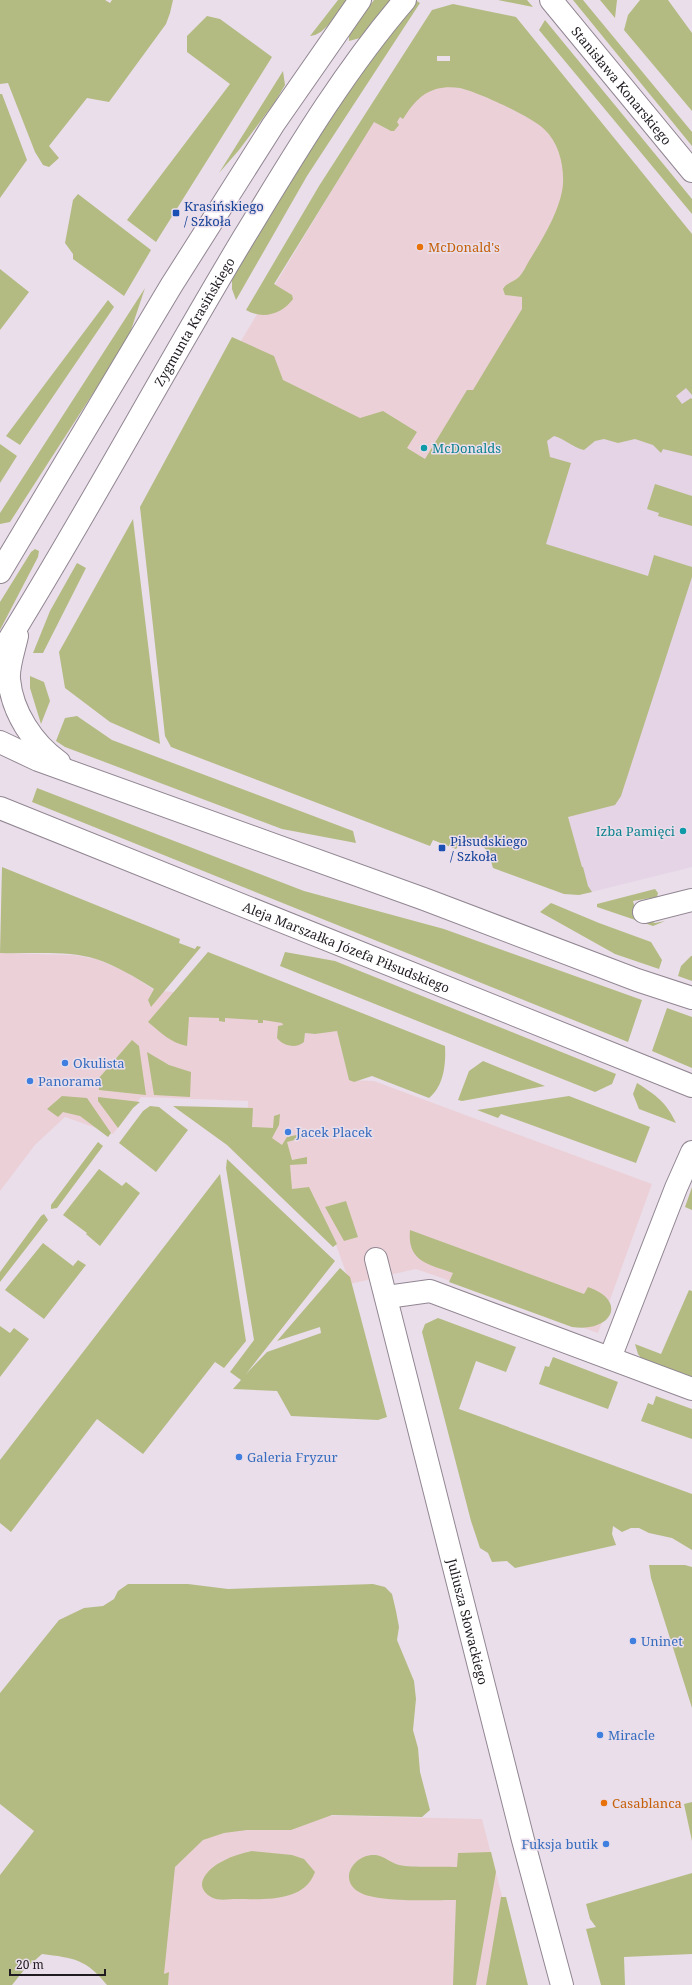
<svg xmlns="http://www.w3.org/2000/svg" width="692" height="1985" font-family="'Noto Serif',serif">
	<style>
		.commercial { fill: #ebd1d7 }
		.built { fill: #e5d3e6 }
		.green { fill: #b3bb82; fill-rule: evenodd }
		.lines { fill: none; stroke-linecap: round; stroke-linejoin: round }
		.minor-casing { stroke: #918692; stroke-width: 24 }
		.tertiary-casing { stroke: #918692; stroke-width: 24 }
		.minor { stroke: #fff; stroke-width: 22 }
		.tertiary { stroke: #fff; stroke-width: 22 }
		.transit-dot { fill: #1a4fb4; stroke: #eadeeb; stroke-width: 1.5 }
		.food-dot { fill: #e8710a; stroke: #eadeeb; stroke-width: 1.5 }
		.culture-dot { fill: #0f9aa8; stroke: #eadeeb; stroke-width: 1.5 }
		.shop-dot { fill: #3f7fe0; stroke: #eadeeb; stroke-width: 1.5 }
		.labels { text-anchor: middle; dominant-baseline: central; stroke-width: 3; stroke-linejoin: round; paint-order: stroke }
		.street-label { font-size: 13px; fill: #1f1b20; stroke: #eadeeb }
		.transit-label { font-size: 13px; fill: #164399; stroke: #eadeeb; text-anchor: start }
		.food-label { font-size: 13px; fill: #c56008; stroke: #eadeeb; text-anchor: start }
		.culture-label { font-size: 13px; fill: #0d838f; stroke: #eadeeb; text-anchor: start }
		.shop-label { font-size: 13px; fill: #366cbe; stroke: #eadeeb; text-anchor: start }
	</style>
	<rect width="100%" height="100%" fill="#eadeeb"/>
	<!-- commercial -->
	<path class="commercial" d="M415,63l223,103 -129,348 -296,-127 193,-319z
		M0,953l74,2 22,4 31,13 27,18 19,2 110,31 -1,3 9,20 10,-2 3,-2 1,-9 10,1 22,-4 12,50 25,1 278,103 -54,149 -182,-64 -66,15 -15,-42 -57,-48 -31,-65 1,-28 -107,-4 -28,37 -48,-17 -30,28 -35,46z
		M139,1811l343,8 43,166h-391z"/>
	<!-- built -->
	<path class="built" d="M674,212l18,22v633l-113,28 -10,-33 -36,-421z"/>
	<!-- green -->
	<path class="green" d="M0,0h105l5,3 2,-3h61l-3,13 -4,11 -57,78 -22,-4 -38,48 10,12 -10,9 -6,-2 -8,-13 -27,-69 -8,1z
		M338,0h8c-9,12 -20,35 -36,36z
		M374,0h18l-32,38 -11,3v-9z
		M415,0l5,3 -113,173 -71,124 -4,-11v-12l89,-150z
		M498,0h29l6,7z
		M573,0h10l109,132v14z
		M600,0h17l-2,18z
		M640,0h28l24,33v78l-68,-81 4,-15z
		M453,4l63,13 176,217v161l-6,-7 -10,8 6,8 9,-6 1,1v57l-29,-7 -2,4 -8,-8 -18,-6 -17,4 -14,-4 -9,2 -11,9c-12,-3 -19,-11 -30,-14l-7,5 3,16 21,6 -25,81 102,32 6,-21 38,12v10l-71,219 -6,9 -47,12 14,50h1l5,19 4,6 -13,3 -15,-1 -71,-26c-5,-20 -6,-21 -26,-28l-6,3 -5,6 -23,-9 -3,6 -259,-99 -6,-11 -25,-229 92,-170 42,19 9,24 77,38 23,-7 34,21 -10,16 18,11 42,-69h6l49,-81v-12l-17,-2 -2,-6c3,-6 11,-7 16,-12 4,-4 7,-11 10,-16 13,-21 32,-52 34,-77 1,-19 -4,-41 -19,-55 -12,-12 -66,-37 -84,-41 -8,-1 -16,-1 -24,1 -16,5 -24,16 -33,30l-3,-2 -3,5 2,3 -5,6h-3l-17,-9 -100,162 18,11 1,4c-11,15 -30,21 -47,11l73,-124 113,-176zM437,56h13v5h-13z
		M207,16l13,3 52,38 -116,185 -29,-22 103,-136 -43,-32v-16z
		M545,20l147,179v15l-153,-184z
		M283,71l2,14 -10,17 -36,48 -20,23z
		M0,94h2l25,66 -27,38z
		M78,194l73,56 -27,46 -51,-37v-5l-8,-11 8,-43z
		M0,269l29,23 -29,38z
		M145,288l-17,51 -118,183 -10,2v-11z
		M108,300l6,7 -94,138 -14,-9z
		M0,444l17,12 -17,27z
		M655,484l37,12v30l-34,-10 1,-3 -12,-4z
		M133,519l27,225 -50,-22 -45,-34 -6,-36z
		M35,549l4,2 -1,6 -38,73v-28l31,-50z
		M77,563l9,5 -43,85h-10l17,-42z
		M30,676l14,6 6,19 -9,23 -11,-36z
		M77,716l35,24 241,91 3,12 -74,-14 -217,-82 -9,-6 9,-23z
		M37,788l267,103 140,38 198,71 -14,42 -596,-240z
		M2,867l178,72 -1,4 16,6 2,-3 4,1 -50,60 -3,-7 6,-11c-19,-12 -37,-23 -58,-30 -28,-9 -66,-5 -96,-6z
		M655,889l3,4 -1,4 -24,4 4,15 18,7 10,-2 -12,5 -56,-19v-3z
		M551,903l48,20 52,19 11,18 -3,9 -44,-15 -75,-42z
		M208,952l237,94c1,18 -1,40 -16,52l-57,-22 -18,6 -5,-2 -12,-49 -22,3 -10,-1 -1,9c-8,7 -21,4 -27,-4l1,-12 5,-1 -1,-2 -19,-3v3h-5v-3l-33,-2v4l-6,-1v-3l-30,-1 -2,29c-16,-3 -27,-14 -39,-24z
		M285,952l50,9 281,113 -4,10 -17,8 -315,-126z
		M691,956h1v25l-14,-5 3,-10z
		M667,1008l25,9v51l-40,-17z
		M132,1040l7,6 7,49 -47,-5v-12z
		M147,1052l22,13 22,7 -1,25 -36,-2z
		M483,1061l62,25 -83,15 -4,-1 11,-29z
		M637,1083c20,13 29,19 39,40l-37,-14 -6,-15z
		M62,1096l25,2 24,35 -3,4 -28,-21 -17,-4 -5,5 -11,-8z
		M569,1096l81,31 -14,36 -135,-49 -3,4 -21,-8z
		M98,1097l42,5 -7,6 -15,20 -20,-27z
		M150,1106l9,1 29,23 -32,42 -37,-29 24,-32z
		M173,1106l80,2 -1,19 21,1 1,-12 6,-2 -1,11 -7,13 10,7 5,-8 14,-3 1,4 -15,4 5,18 15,-3v7l-17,1 2,24 17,-2 28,57 -4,3 -106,-102z
		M98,1142l5,4 -46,62 -6,1v-4z
		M227,1159l108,102 -89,113 21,-22 54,-19 -1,-6 -43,14 63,-73 10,9 37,140 -9,3 -87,-4 -14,-25 -44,-2 8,-9 -11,-8 24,-32 -28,-172z
		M99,1169l23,17 4,-4 14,11 -40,53 -14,-12 1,-1 -24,-18z
		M220,1174l26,167 -22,27 -9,-6 -72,92 -46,-35 -86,113 -11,-9v-63z
		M692,1187v23l-7,-3z
		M346,1201l12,36 -14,4 -19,-34z
		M44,1214l4,6 -48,62v-10l41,-56z
		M410,1230l174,64 4,-7c41,14 23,46 -16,40l-123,-45 4,-9c-25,-9 -46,-11 -43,-43z
		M43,1243l30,23 5,-6 8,5 -42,54 -39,-29z
		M689,1290l3,1v90l-48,-19 -6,-8 -3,-10 26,10z
		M438,1318l78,29 -10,25 -30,-11 -17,48 233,85v56l-20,-12 -23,-5 -10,-5h-8l-9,4 -9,-6 -1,8 4,11 -101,23 -8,-7 -15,1 -4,-9 -8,-5 -9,-27 -49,-189 3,-8z
		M0,1326l10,7 4,-5 15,11 -29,38z
		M553,1357l65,25 -10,27 -69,-25 6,-18 4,1z
		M656,1396l36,13v30l-51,-18 7,-18 5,2z
		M649,1565h36l7,2v141l-41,-130z
		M128,1584h60l40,5 145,-5 12,3 7,7 4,17 3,16 -2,13 17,41 2,18 -3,31 5,18 2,24 10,38 -8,7 -90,-2 -41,15h-44l-23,3 -21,7 -28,27 -11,107 5,-2 -1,13h-61c-21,-26 -33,-27 -65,-31l-18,16 -12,15h-12v-110l34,-44 -34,-27v-111l59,-73 25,-12 19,-2 11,-7 4,-8z
		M692,1802v39l-8,-37z
		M252,1851l40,4 12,4 11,13c-11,31 -52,27 -78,27 -7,0 -18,2 -24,-1 -23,-11 -5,-30 10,-37 9,-5 19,-8 29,-10z
		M491,1852l5,20 -20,113h-23l3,-85c-23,0 -79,3 -97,-8 -22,-13 -4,-39 17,-37 8,1 15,8 23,10 15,3 41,1 58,2l1,-14z
		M692,1873v81l-68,3 1,28h-24l-15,-56 10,-2 -6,-8 -4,-15z
		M501,1897h5l22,88h-42z"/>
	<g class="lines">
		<defs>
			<g id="minor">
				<path id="s1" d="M551,0l141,171"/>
				<path d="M644,912l48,-12"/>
				<path id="s2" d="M376,1259l147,581 39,145"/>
				<path d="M387,1297l43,-6 262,98"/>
				<path d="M610,1358l66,-170 16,-36"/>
			</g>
			<g id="tertiary">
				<path d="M0,572l171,-286 102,-161 87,-125"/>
				<path d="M17,636c-3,14 -9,30 -8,43 3,33 24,65 50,83"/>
				<path id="s3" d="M0,654c85,-136 161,-279 244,-417 50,-82 99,-165 161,-237"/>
				<path d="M0,742l38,18 386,139 213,81 55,18"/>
				<path id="s4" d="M0,808l692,278"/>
			</g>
		</defs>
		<!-- minor casing -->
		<use href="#minor" class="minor-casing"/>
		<!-- tertiary casing -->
		<use href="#tertiary" class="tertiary-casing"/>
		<!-- minor -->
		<use href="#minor" class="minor"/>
		<!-- tertiary -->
		<use href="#tertiary" class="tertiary"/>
	</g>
	<!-- markers -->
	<g class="transit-dot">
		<rect x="172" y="209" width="8" height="8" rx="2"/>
		<rect x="438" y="844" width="8" height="8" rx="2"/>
	</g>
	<g class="food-dot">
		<circle cx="420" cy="247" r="4"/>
		<circle cx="604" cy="1803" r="4"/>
	</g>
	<g class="culture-dot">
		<circle cx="424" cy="448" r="4"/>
		<circle cx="683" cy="831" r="4"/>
	</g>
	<g class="shop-dot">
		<circle cx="65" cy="1063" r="4"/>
		<circle cx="30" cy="1081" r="4"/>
		<circle cx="288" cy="1132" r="4"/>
		<circle cx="239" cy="1457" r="4"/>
		<circle cx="633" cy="1641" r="4"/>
		<circle cx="600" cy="1735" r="4"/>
		<circle cx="606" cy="1844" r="4"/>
	</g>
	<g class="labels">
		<!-- street labels -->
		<g class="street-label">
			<text stroke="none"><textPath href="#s1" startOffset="111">Stanisława Konarskiego</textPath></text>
			<text stroke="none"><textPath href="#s3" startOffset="385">Zygmunta Krasińskiego</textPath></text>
			<text stroke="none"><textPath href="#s4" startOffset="373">Aleja Marszałka Józefa Piłsudskiego</textPath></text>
			<text stroke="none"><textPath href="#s2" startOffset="374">Juliusza Słowackiego</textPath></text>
		</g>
		<!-- transit labels -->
		<g class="transit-label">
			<text x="184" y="206">Krasińskiego<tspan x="184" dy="15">/ Szkoła</tspan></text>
			<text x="450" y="841">Piłsudskiego<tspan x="450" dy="15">/ Szkoła</tspan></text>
		</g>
		<!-- food labels -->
		<g class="food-label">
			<text x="428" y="247">McDonald's</text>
			<text x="612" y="1803">Casablanca</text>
		</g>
		<!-- culture labels -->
		<g class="culture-label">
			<text x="432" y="448">McDonalds</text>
			<text x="675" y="831" text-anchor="end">Izba Pamięci</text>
		</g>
		<!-- shop labels -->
		<g class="shop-label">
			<text x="73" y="1063">Okulista</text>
			<text x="38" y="1081">Panorama</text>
			<text x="296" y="1132">Jacek Placek</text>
			<text x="247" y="1457">Galeria Fryzur</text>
			<text x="641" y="1641">Uninet</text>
			<text x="608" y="1735">Miracle</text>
			<text x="598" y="1844" text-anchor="end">Fuksja butik</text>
		</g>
	</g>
	<!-- scale -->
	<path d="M10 1969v6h95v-6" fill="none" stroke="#1f1b20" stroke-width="2"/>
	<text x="16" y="1969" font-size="12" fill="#1f1b20" stroke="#eadeeb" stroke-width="3" paint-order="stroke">20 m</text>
</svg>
